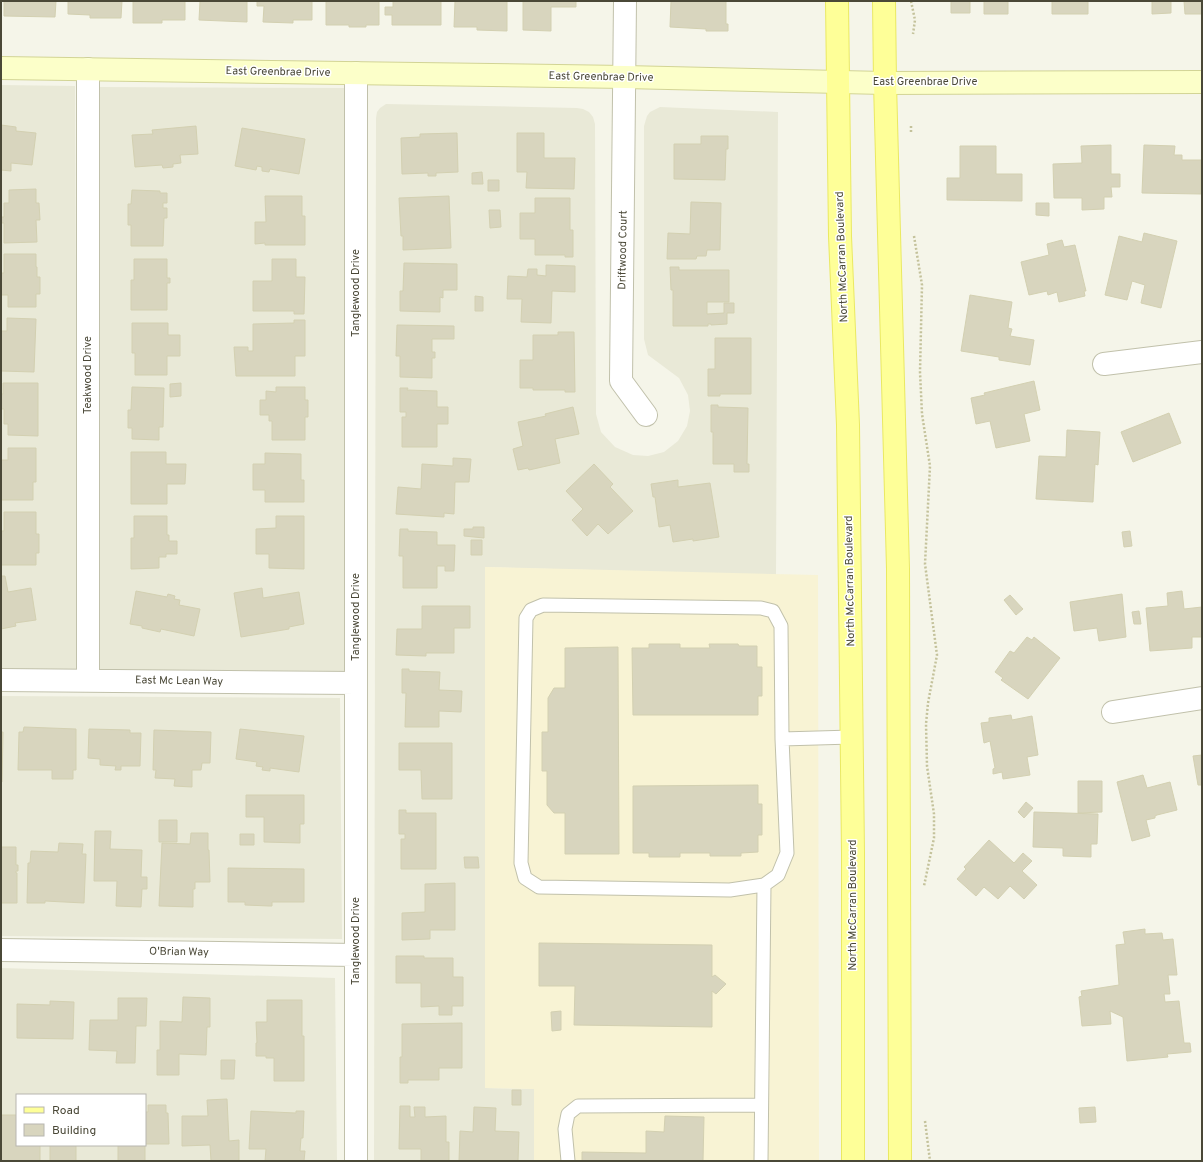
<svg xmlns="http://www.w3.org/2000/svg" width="1203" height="1162" font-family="Overpass,sans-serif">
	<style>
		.residential { fill: #e9e9d7; fill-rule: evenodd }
		.commercial { fill: #f8f3d4 }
		.building { fill: #d8d5be; stroke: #d3d0b1 }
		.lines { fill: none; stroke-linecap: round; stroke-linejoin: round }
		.lane-casing { stroke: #c1c1ab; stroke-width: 15 }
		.street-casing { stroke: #c1c1ab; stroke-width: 24 }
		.secondary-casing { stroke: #d2d495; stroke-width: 24 }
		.primary-casing { stroke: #eae962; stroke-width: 24 }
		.path { stroke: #c4c29b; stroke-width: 2.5; stroke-dasharray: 2 2; stroke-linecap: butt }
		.lane { stroke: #fff; stroke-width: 13 }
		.street { stroke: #fff; stroke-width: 22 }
		.secondary { stroke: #fcffc9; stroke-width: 22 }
		.primary { stroke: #feff98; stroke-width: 22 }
		.labels { text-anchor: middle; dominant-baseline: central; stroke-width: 3; stroke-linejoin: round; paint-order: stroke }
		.street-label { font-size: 11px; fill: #4a4837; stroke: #fff }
	</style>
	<rect width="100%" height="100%" fill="#f5f5e9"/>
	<!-- residential -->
	<path class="residential" d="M1,85l74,1 3,583h-77z
		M99,87l245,1v583l-245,-1z
		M386,104l191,4 6,1 6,3 4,5 2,7 1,290 5,18 14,15 18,8 15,1 16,-4 14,-11 9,-15 3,-15 -2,-16 -9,-17 -31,-23 -4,-16v-213l3,-10 3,-4 10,-5 118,5 -2,463 -291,-8v521l50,1 -1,72h-160l2,-1043 1,-6 3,-4z
		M1,696l339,2 2,241 -341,-3z
		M1,968l334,10 2,183h-336zM17,1095h128v50h-128z"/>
	<!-- commercial -->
	<path class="commercial" d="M485,567l333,8 1,586h-285v-72l-49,-1z"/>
	<!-- building -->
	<path class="building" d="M4,1h52l-1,16 -51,-1z
		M68,1h54l-1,17h-31v-3l-22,-1z
		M133,1h52v19h-23v3h-29z
		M200,1h47v21l-48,-2z
		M257,1h55v19h-19v3l-30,-1 1,-16h-7z
		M326,1h53v24h-13v2h-17v-2h-23z
		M393,1h48v24h-49v-10h-7v-8h8z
		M455,1h52v30l-30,-1v-3h-23z
		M523,1h53v6h-25v24l-28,-1z
		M671,1h55v23h2v7h-22v-2l-36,-2z
		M951,1h19v12h-19z
		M984,1h24v13h-24z
		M1052,1h36v13h-36z
		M1152,1h19v12l-19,1z
		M1184,1h18v13h-17z
		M1,125l15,2v4l20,2 -4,32 -21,-2v8l-10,-1z
		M196,126l2,28 -18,1 1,8 -8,1v3l-10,1 -1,-3 -27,2 -3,-32 21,-1 -1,-4z
		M242,128l63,11 -6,35 -29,-5 -1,3 -7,-1v-4l-5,-1 -1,4 -21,-4z
		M457,133l1,39 -22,1v3h-8v-3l-26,1 -1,-36 19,-1v-3z
		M517,133h27v25h31l-1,31 -48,-1 1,-16h-10z
		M701,136h27v13h-2l-1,31 -51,-1v-35h27z
		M1111,145v29h9v13h-9l1,10h-8v12l-22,1v-12h-28l-1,-34 29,-1 -1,-17z
		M1144,145l31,1 -1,9h8v5h19v34l-59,-1z
		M960,146h36v28h26v27l-75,-1v-22h13z
		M482,172l1,12h-11v-11z
		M488,180h11v11h-11z
		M36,189v14h3l1,17h-4l1,22 -33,1v-20h-3v-6h3v-14h5v-13z
		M132,190l28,1v2h7v10h-4v5h4v10h-3l-1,28h-32v-21h-3v-21h3z
		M265,196h37v20h3v29h-40v-2l-10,1v-22h11z
		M449,196l2,52 -48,2v-14h-2l-2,-38z
		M535,198h35v32h3v27h-8v-2h-30v-16h-15v-26h15z
		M691,202l30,1 -1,47h-13l-1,6h-9l-1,3h-29l1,-26 22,1z
		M1036,203h13v13l-13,-1z
		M489,210h11l1,17 -11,1z
		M1144,233l33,8 -16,67 -20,-5 4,-18 -13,-4 -5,19 -22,-5 14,-59 23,6z
		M1062,240l2,7 11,-2 11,46h-2l1,5 -26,6 -2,-10 -9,3 -1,-4 -18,4 -8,-33 28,-7 -2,-11z
		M4,254h32v13h1v10h3v17h-4v13h-28v-12h-7v-22h3z
		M134,259h33v19h3v5h-3v27h-36v-30h3z
		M272,259h24v18h9l-1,37h-10v-3h-41v-30h19z
		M404,263l53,1v26h-14v8l-3,-1v15l-40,-1v-20h3z
		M546,265l29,1v26l-23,-1 -1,32 -30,-1 1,-23h-15l1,-23 19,1 1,-8h9v6l9,1z
		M670,267h9v3h50v32h-22v12l17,-1v-10h10v10h-7v11l-16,1v-1h-3v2h-35v-36h-2z
		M970,295l42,7 -4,26 4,1 -2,7 24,4 -4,25 -31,-5v-3l-38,-6z
		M475,296l8,1v14h-8z
		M7,318l29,1 -2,53 -33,-1v-40h6z
		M294,320h11v36h-10v20h-59l-2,-29h14v4h5v-27l41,-1z
		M132,323h36v12h12v21h-13v19h-32v-22h-3z
		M397,325l57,1v13h-22v13h3v6h-3v20l-32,-1v-21h-4z
		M558,332h16l1,60h-10v-2h-32v-2h-13v-28h13v-25h25z
		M715,338h36v56h-31v2h-12v-27h7z
		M1034,381l6,29 -16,4 6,27 -34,7 -6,-27 -14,3 -5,-26 14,-3 -1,-2z
		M3,383h35v53l-30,-1v-11h-4v-15h-3v-15h2z
		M181,383v13l-11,1v-13z
		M132,387l32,1 -1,39h-4v13l-27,-1v-11h-4v-18h3z
		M276,387h29v13h3v17h-3v23h-33v-19h-3v-6h-9v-15h6v-9l10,1z
		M400,388h8l-1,2 30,1v16h11v17h-11v23h-35v-30h4v-5h-6z
		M711,405h7v2l30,1 -1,56h2v8h-15v-8h-21v-32h-2z
		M573,407l6,27 -24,5 5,24 -31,7 -1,-2 -10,2 -5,-21 10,-3 -5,-24 28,-6 -1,-2z
		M1169,413l12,30 -48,19 -12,-30z
		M1067,430l33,2 -2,33 -3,-1 -2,38 -57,-3 3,-43 27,1z
		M8,448h28v34h-3v18h-32v-40h7z
		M131,452h35v12h20l-1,20h-18v20h-36z
		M265,453l36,1v26h3v22h-39v-12h-12v-26h12z
		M453,458l18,1 -2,23h-14l-1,32 -10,-1v4l-48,-3 2,-27 23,2 1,-25 31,2z
		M594,464l19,20 -3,3 23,24 -25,23 -10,-10 -11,12 -15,-16 11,-11 -17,-18z
		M678,480v7l32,-4 9,54 -26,4v-2l-20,3 -3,-17 -11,2 -4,-30h-2l-2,-13z
		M4,512h32v22h3v19h-3v12h-35v-34h3z
		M134,516h33v19h2v6h8v13h-11v3h-7v11l-28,1v-31h3z
		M276,516h28v53l-35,-1v-14h-13v-25l20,-1z
		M473,527h11v11l-20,-2v-7h9z
		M400,529h8v2l29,1v13h18l-1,26h-9v-5h-8v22h-34v-32h-4z
		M1130,531l2,15 -8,1 -2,-15z
		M471,540h11v15h-11z
		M1,576h4l3,16 23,-4 5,32 -21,3 1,3 -15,3z
		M262,588l1,10 36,-6 5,32 -15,3v2l-48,8 -7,-44z
		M136,591l31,6 1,-3 7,2 -1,3 6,1 -1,5 21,4 -6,27 -33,-7 -1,3 -18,-4v-2l-12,-2z
		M1182,591l2,18 18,-2v30h-10v11l-42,3 -4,-43 22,-2 -1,-13z
		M1122,594l4,43 -27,4 -2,-13 -23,3 -4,-29z
		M1010,595l13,14 -7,6 -12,-15z
		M422,606h48v22h-16v25h-28v3l-30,-1 1,-26h25z
		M1139,611l2,13h-7l-2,-12z
		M1027,637l5,3 2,-3 26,21 -32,41 -27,-19 2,-2 -8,-6 15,-21 4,2z
		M649,644h31v4h30l-1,-4h29l1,2h18v21h5v29h-4v19h-125l-1,-67h17z
		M618,647l1,207h-54v-41h-11l-7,-8v-34h-5v-39h6v-34l6,-10h11v-40z
		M402,669h7v2l31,1 -1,18 23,1 -1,21 -22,-1v16h-34l1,-34h-4z
		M1011,715l1,5 20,-4 6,39 -11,2 3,18 -27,4 -1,-7 -9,2v-5l2,-1 -5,-27 -6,2 -3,-20 8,-1v-4z
		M24,727l52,2v41h-3v9h-21v-9h-34l1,-38h4z
		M89,729l41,1v3h11l-1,33h-19v4h-6l1,-4 -16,-1v-6l-12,-1z
		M240,729l64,7 -5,36 -29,-4v3l-8,-1 1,-3 -7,-1 1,-4 -21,-3z
		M154,730l57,2 -1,31h-8l-1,7h-9v17l-18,-1 1,-7 -20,-1 1,-8h-3z
		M1,732h2l-1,50h-1z
		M399,743h53v56h-30l-1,-29h-22z
		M1202,755v30h-4l-5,-29z
		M1143,775l4,13 23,-6 7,28 -20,5 -2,1v2l-9,2 4,16 -18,5 -15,-59z
		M1078,781h24v31l-24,1z
		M758,785v19h4v31h-4v17l-17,1v3h-31v-3h-30v4h-31v-4h-16v-67z
		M246,795h58v29h-4v19l-36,-1v-25h-18z
		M1026,802l7,6 -9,10 -6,-6z
		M399,810h7v3h30v56h-35v-30h4v-5h-6z
		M1034,812l64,2 -1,30h-6v13l-28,-1v-8l-30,-1z
		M159,820h18v22h-18z
		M95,831h16l-1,18 32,1 -1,27h6v12h-5l-1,18 -25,-1 1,-25h-23z
		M191,833h17v17h1l1,32h-15v7h-2v18l-34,-1 3,-63 28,1z
		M240,834h14v11h-14z
		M989,840l25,23 9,-10 9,8 -10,10 15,14 -13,14 -14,-13 -12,13 -14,-12 -8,9 -19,-17 9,-10 -2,-2z
		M59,843l24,1 -1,10h4l-2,49 -39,-2v2h-18l1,-40h2l1,-12 27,1z
		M1,847h15v18h2v6h-2v2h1v30h-16z
		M464,857h14l1,11h-14z
		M228,868l76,1v33h-32v4h-3l-24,-1v-3h-17z
		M455,883v47h-25v9l-28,1v-27l23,-1v-28z
		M1145,929v5l17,-1 1,7 10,-1 4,36h-9l2,19h-6l1,8 14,-1 5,42h6l1,9 -24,2 1,3 -41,4 -4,-44 -13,-6 1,13 -29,2 -3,-29 3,-1 -1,-5 38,-6 -3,-40 9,-1 -2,-12z
		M539,943l173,2v32l3,-2 11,9 -10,10 -4,-3v36l-138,-2 1,-39h-36z
		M396,956h28v2h29v19h10v29h-11v9h-13v-9l-18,1v-24h-25z
		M183,997l27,1v29h-3l-1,28 -27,-1v21h-22v-25h3v-29l22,1z
		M118,998h29l-1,28h-10l-1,37h-19l1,-12 -28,-1 1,-30h28z
		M267,1000h35v36h2v45h-30v-23h-8v-2h-10v-13h1l-1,-21h11z
		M50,1001l24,1 -1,37 -56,-1v-34l33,1z
		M561,1011v19l-9,1 -1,-19z
		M462,1023v45h-23v12h-31v3h-8v-26h2v-33z
		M221,1060h14l-1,19h-13z
		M512,1090h9v15h-9z
		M227,1099l2,42 10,-1v21h-28l-1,-16 -28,1v-30h26l-1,-16z
		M148,1105h18v8h2l1,31h-24v-32h3z
		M400,1106h10v11h5l-1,-10h11v10l21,-1v26h3v19h-28v-12h-22z
		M474,1107l22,1 -1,23 24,1 -1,29h-59l1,-30 13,1z
		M1095,1107l1,15 -16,1 -1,-15z
		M251,1111l45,2v-2h8l-1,27h-2l-1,13h5l-1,10h-39l1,-12h-17z
		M1,1115h16v30h23v16h-39z
		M665,1116l39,1 -1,44h-121v-9l64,1v-22l18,1z
		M50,1145h26v16h-26z
		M118,1145h27v16h-27z"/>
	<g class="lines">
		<defs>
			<path id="lane" d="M782,739l-1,-113 -8,-15 -12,-3 -218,-3 -12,5 -5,8 -5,245 4,15 14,9 191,3 34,-5 14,-10 9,-22 -5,-114 70,-2
				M568,1161l-3,-32 3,-15 10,-8 183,-1
				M761,1161l3,-276"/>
			<path id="street" d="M625,1l-4,380 25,34
				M1104,364l98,-12
				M1,680l355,3
				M88,680v-611
				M1113,712l89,-14
				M1,950l355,5
				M356,1161v-1088"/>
			<path id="secondary" d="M1,68l624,9 260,6 317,-1"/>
			<path id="primary" d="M837,1l3,235 8,189 5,428v308
				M884,1l1,82 13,486 2,592"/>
		</defs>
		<!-- lane casing -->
		<use href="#lane" class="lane-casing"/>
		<!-- street casing -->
		<use href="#street" class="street-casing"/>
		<!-- secondary casing -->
		<use href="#secondary" class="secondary-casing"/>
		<!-- primary casing -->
		<use href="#primary" class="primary-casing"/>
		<!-- path -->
		<path class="path" d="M911,1l4,19 -2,14
			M911,126v7
			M914,236l8,49 -2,87 2,42 8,52 -5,98 12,91 -9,48 -2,21 1,42 7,48v24l-10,48
			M925,1121l5,40"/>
		<!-- lane -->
		<use href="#lane" class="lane"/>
		<!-- street -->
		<use href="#street" class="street"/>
		<!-- secondary -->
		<use href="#secondary" class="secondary"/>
		<!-- primary -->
		<use href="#primary" class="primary"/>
	</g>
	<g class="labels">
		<!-- street labels -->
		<g class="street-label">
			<text transform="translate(278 72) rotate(1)">East Greenbrae Drive</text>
			<text transform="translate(601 77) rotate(1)">East Greenbrae Drive</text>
			<text x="925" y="82">East Greenbrae Drive</text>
			<text transform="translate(623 250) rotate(-89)">Driftwood Court</text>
			<text transform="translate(842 257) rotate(-92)">North McCarran Boulevard</text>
			<text transform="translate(356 293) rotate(-90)">Tanglewood Drive</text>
			<text transform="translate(88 375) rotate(-90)">Teakwood Drive</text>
			<text transform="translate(850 581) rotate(-91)">North McCarran Boulevard</text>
			<text transform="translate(356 617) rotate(-90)">Tanglewood Drive</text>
			<text transform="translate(179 681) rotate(1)">East Mc Lean Way</text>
			<text transform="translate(853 905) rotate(-90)">North McCarran Boulevard</text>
			<text transform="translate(356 941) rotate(-90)">Tanglewood Drive</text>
			<text transform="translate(179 952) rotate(1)">O'Brian Way</text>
		</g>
	</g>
	<!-- border -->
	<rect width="1203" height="1162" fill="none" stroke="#4a4837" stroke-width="4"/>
	<!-- legend -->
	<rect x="16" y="1094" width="130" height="52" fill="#ffffff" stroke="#b7b6af"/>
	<rect x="24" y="1107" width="20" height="6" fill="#feff98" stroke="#b7b6af"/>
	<text x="52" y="1114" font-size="12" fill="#4a4837">Road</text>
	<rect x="24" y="1124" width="20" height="12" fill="#d8d5be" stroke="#b7b6af"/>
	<text x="52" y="1134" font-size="12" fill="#4a4837">Building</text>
</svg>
